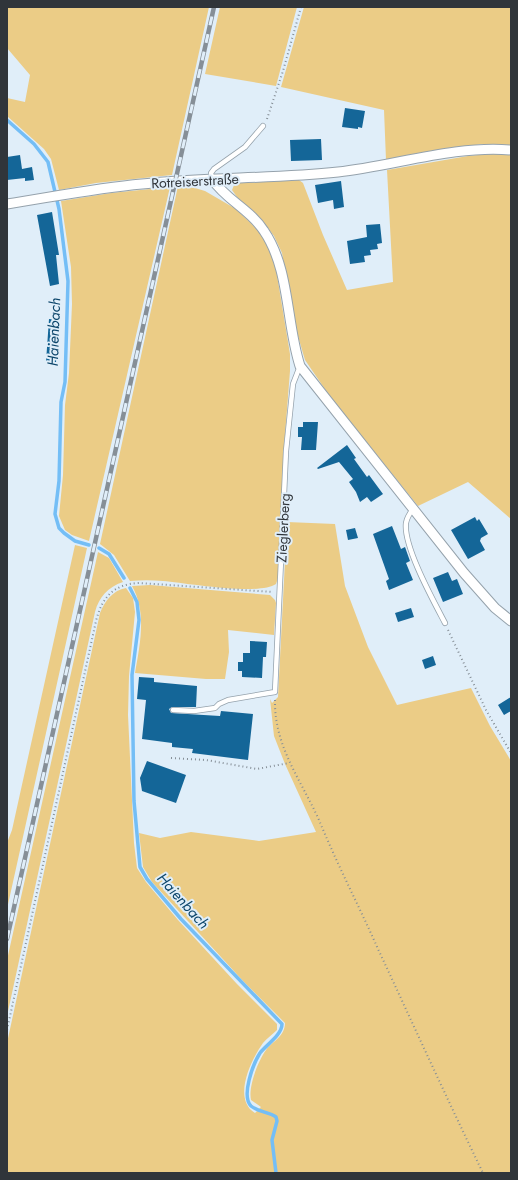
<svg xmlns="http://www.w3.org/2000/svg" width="518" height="1180" font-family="Jost,sans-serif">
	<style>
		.green { fill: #ebcc86 }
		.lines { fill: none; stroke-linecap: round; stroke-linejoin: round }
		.stream { stroke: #74bef6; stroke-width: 3.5 }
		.building { fill: #146698 }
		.lane-casing { stroke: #95a2ac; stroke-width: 6 }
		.street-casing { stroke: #95a2ac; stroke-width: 11 }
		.path { stroke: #868f97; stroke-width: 2; stroke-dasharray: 1 3; stroke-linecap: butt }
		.lane { stroke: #fff; stroke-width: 4.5 }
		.street { stroke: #fff; stroke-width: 9 }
		.rail-casing { stroke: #868f97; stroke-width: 4.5 }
		.rail { stroke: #e0eef9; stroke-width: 3; stroke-dasharray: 9; stroke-linecap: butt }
		.labels { text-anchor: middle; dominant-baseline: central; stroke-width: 4; stroke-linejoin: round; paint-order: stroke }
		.street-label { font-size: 14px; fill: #30353a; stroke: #e0eef9 }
		.water-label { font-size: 15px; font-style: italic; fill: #0d466b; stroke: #e0eef9 }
	</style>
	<rect width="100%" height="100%" fill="#e0eef9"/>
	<!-- green -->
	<path class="green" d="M7,7h202l-37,168 -76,8 -37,7 -8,-31 -7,-10 -37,-33v-18l18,4 5,-27 -23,-27z
		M220,7h77l-21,79 -71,-12z
		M304,7h207v138l-29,-1 -96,16 -2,-50 -103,-23z
		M498,153l13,2v364l-43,-37 -50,24 -87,-108 -26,-38 -10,-34 -13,-73 -8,-17 -13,-17 -24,-22 -5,-7 2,-5 5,-2 60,-3 4,3 20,52 24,55 46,-8 -6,-112 81,-14z
		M178,186l17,2 10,3 31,18 25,24 14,30 15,91v17l-6,77 -6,130 -2,6c-18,12 -89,-1 -113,-3 -11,-1 -22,-1 -33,0l-16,-26 -14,-11z
		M170,187l-81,354 -17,-6 -7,-5 -6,-14 4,-41 2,-70 4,-32 3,-69 -1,-37 -10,-66 50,-8z
		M287,522l48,2 10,62 23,61 29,58 74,-17 19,38 21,35v412h-504v-130l93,-430c5,-12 13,-23 26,-25l7,10 2,14 -6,64 -1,39 6,128 3,25 9,14 32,38 59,64 40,40v6c-4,4 -10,8 -14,13 -12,17 -31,56 -8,70l6,-6 -10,-7c-3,-13 7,-39 15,-50 7,-9 19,-14 19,-27l-41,-41 -92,-100 -9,-15 -4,-34 21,5 31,-6 68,9 57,-9 -31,-68 -11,-28 -4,-37 2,4 6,-6z
		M75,545l12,3 -80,361v-66l5,-13z
		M98,552l11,6 14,24c-15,5 -24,15 -28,30l-88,404v-56z
		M150,585l120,10 5,5 1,3 -2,32 -46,-5 1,22 -4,27h-19l-71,-6c5,-29 12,-61 -3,-87z"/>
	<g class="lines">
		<!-- stream -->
		<path class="stream" d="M7,120l27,24 14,18 11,47 9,72 -3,101 -4,20 -2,79 -4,33 4,14 5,5 11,8 14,4
			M99,548l10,6 15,24
			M130,588l7,14 2,18 -7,55 2,126 6,66 7,12 34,40 101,105c0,11 -16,21 -22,29 -7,11 -19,43 -9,53 7,6 18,6 25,11l1,4 -5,19 4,33"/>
	</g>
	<!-- building -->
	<path class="building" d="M345,108l20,3 -3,17 -4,-1v2l-16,-2z
		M321,139l1,21 -31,1 -1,-21z
		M20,155l2,14 10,-2 2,13 -9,1v-3l-18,2v-23z
		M341,181l3,26 -10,2 -1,-9 -15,3 -3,-18z
		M52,212l7,43h-3l3,29 -9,2 -13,-71z
		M380,224l2,19 -5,1 1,5 -8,1 1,5 -7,1 1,6 -15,2 -3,-23 20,-4 -1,-12z
		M49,319l9,1 -2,43 -10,-1z
		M303,422h15l-2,28h-15l1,-13h-4v-10h5z
		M347,445l9,13 -2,1 13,18 2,-2 14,19 -12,8 -4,-5 -7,5 -4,-10 -7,-10 4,-3 -14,-17 -21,7 -1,-1z
		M475,517l2,4 2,-2 9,15 -7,4 -1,3 5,9 -17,9 -17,-29z
		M392,526l9,23 4,-2 5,14 -4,2 7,17 -24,10 -3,-9 3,-2 -16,-45z
		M355,528l3,10 -10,2 -2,-10z
		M448,572l4,9 5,-2 6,15 -20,8 -10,-24z
		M411,608l3,9 -16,5 -3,-9z
		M250,641l17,1 -1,15h-3l-1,21 -20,-1v-6h-4v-9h5v-9h7z
		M433,656l3,9 -11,4 -3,-9z
		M139,677l15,1v4l43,4 -1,21h-24l-3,2 2,4 49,3 1,-5 32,3 -5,46 -56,-7 1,-4 -21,-2v-4l-30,-4 4,-39 -9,-1z
		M511,697v14l-7,4 -6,-10z
		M147,761l39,14 -10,28 -34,-12 -2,-13z"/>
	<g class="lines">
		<defs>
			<path id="lane" d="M212,179l-1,-6 3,-4 31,-22 18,-21
				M413,509c-3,4 -6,8 -7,14 -3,23 28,79 39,100
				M173,710l21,1 21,-3 4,-4 9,-4 47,-8 11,-241 7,-67 7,-18"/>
			<path id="street" d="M212,179c14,21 39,31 52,52 26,38 22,92 36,135l164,207 31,35 16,13
				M7,204c45,-7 90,-16 135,-20 65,-7 130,-5 196,-12 56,-6 116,-27 173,-22"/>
		</defs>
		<!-- lane casing -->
		<use href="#lane" class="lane-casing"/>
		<!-- street casing -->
		<use href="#street" class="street-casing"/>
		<!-- path -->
		<path class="path" d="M267,119l16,-48 18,-64
			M448,630l38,80 25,43
			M275,700c-1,46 26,80 44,120 18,44 40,86 59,129 35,75 69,150 105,224
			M171,758l35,2 51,9 32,-6
			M7,1030l89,-409c6,-24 18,-37 43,-38l134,9"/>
		<!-- lane -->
		<use href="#lane" class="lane"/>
		<!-- street -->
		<use href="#street" class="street"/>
		<defs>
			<path id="rail" d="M7,939l207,-932"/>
		</defs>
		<!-- rail casing -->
		<use href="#rail" class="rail-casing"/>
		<!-- rail -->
		<use href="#rail" class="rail"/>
	</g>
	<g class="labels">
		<!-- street labels -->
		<g class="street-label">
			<text transform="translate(195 181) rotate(-3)">Rotreiserstraße</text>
			<text transform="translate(283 528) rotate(-87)">Zieglerberg</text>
		</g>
		<!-- water labels -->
		<g class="water-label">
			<text transform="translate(54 332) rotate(-88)">Haienbach</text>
			<text transform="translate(183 901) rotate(48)">Haienbach</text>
		</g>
	</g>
	<!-- border -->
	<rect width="518" height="1180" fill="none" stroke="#30353a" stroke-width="16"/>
</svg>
